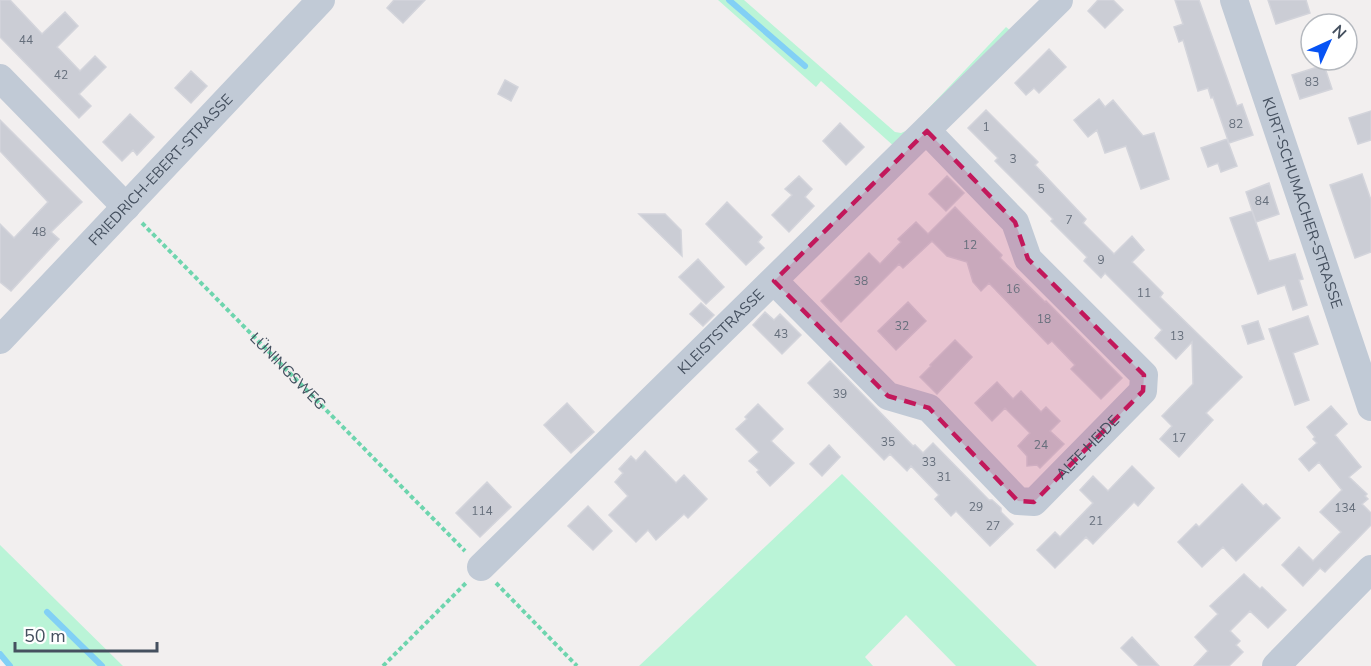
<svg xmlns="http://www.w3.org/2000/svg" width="1371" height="666" font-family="'Nunito Sans',sans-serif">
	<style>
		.green { fill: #baf4d7 }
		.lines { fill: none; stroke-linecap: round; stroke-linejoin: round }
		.stream { stroke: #82d0f5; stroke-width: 6 }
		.building { fill: #cbcdd5; stroke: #d3d4db; stroke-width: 1.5 }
		.path { stroke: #6ed5ae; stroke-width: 4; stroke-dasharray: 4.5 3; stroke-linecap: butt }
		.minor { stroke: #c1cad6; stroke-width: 28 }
		.marked { fill: #c2185b; fill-opacity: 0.2; stroke: #c2185b; stroke-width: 4.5; stroke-dasharray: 12 8; stroke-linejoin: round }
		.labels { text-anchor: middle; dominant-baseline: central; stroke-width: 5; stroke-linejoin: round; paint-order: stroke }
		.number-label { font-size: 12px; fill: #666f7c }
		.street-label { font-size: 15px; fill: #45505f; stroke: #fff }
	</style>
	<rect width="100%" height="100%" fill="#f2efef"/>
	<!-- green -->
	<path class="green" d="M718,0h26l151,132 6,1 7,-3 98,-103 6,5 -116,116 -75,-67 -5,6z
		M842,474l195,192h-81l-50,-51 -41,42 8,9h-234z
		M0,545l123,121h-111l-12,-16z"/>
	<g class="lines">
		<!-- stream -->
		<path class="stream" d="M729,0l76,66
			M47,612l55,54
			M0,654l10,12"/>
	</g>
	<!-- building -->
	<path class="building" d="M0,0h10l32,34 23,-22 13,14 -21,21 23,24 15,-15 11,11 -27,27 12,12 -12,12 -79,-81z
		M394,0h31l-22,23 -16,-15z
		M1098,0h15l10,10 -18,18 -17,-17z
		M1175,0h24l38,106 5,-2 11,31 -24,8 -16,-46 -2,1 -3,-10 -10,3 -15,-51 -4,2 -5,-15 9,-3z
		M1268,0h38l4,13 -34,11z
		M1049,49l17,18 -27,26 -5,-5 -8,7 -11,-12z
		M1324,65l8,24 -32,10 -8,-24z
		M191,71l16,15 -16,17 -16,-15z
		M505,80l13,7 -7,14 -13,-7z
		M1099,99l6,8 8,-7 30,36 11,-3 15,46 -28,10 -15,-43 -21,7 -8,-23 -9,7 -14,-17z
		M986,110l52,52 -3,3 51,54 -3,4 31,31 18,-18 12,14 -12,12 31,31 -3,4 82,80 -36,36 7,7 -34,37 -19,-18 12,-13 -10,-10 31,-32 -1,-42 -16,17 -21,-21 7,-8 -57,-57 -4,5 -17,-17 3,-4 -36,-36 2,-2 -58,-58 3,-3 -30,-30z
		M1371,111v29l-13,4 -9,-26z
		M130,114l24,23 -17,18 -4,-5 -11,11 -19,-19z
		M0,120l82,82 -31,30 8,7 -48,52 -11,-9v-58l14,14 34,-36 -48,-51z
		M840,123l24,24 -18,18 -23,-24z
		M1227,139l10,27 -16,6 -3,-9 -10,4 -7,-19z
		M1362,174l9,26v52l-16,6 -25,-73z
		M799,176l13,13 -7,8 9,9 -25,26 -17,-17 20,-20 -7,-6z
		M947,176l17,17 -18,18 -17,-17z
		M1269,183l10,31 -23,8 -10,-30z
		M727,202l35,35 -4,5 6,6 -18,17 -40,-41z
		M955,207l47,48 -2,3 45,44 1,-1 76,77 -21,21 -30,-30 4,-4 -23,-24 -4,3 -59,-61 -8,8 -8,-9 -6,-20 -20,-6 -15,-15 -29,27 -4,-4 -58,58 -20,-21 48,-48 11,11 21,-22 -3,-3 18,-17 12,12z
		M1252,211l17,50 26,-7 8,25 -4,1 8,25 -14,5 -8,-25 -27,9 -28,-76z
		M639,214h26l16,16 1,26z
		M698,259l26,28 -18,17 -27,-27z
		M908,302l18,19 -30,29 -18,-19z
		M701,303l13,12 -11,11 -13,-12z
		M765,312l9,8 6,-6 21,21 -19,19 -29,-29z
		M1308,316l10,28 -25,9 16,47 -14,5 -26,-76z
		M1258,321l6,18 -16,5 -6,-18z
		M955,340l17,17 -35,37 -17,-17 11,-11 -1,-1z
		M830,361l83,85 2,-1 8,8 10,-10 56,57h3l9,8v4l12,12 -23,22 -34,-35 -5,5 -16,-17 4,-4 -28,-29 -4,5 -17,-17 -6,6 -76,-77z
		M997,382l16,17 8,-8 20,21 5,-5 14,14 -10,10 14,13 -24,24 -3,-3 -10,1v-10l-9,-10 12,-13 -25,-25 -13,13 -17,-18z
		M567,403l27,29 -23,21 -27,-28z
		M758,404l25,25 -12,12 23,22 -24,23 -13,-14 2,-2 -10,-9 10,-9 -23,-23 11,-10 -2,-2z
		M1331,406l16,18 -12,11 26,32 -12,10 18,17 -2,2 3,3 -6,5 9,9v12l-46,47 -5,-4 -17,18 -21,-21 17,-18 14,14 28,-29 -21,-20 22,-22 -23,-28 -10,9 -10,-12 18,-16 -4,-4 2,-2 -8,-10z
		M829,445l11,12 -18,19 -12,-12z
		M645,451l31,32 8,-8 23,24 -19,19 -4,-4 -28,26 -8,-10 -12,12 -27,-27 19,-19 -13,-14 8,-9 -4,-4 12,-13 5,5z
		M1132,466l22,22 -16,18 -4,-4 -41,42 -7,-7 -31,31 -18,-18 18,-18 5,5 33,-34 -13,-13 13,-14 15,15z
		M487,482l24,25 -31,30 -24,-24z
		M1242,484l21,22 3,-2 14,14 -44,43 -13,-14 -21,20 -24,-25 18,-18 3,3z
		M588,506l24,25 -19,19 -25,-24z
		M1244,574l16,15 2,-2 24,23 -18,18 -18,-17 -20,20 10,10 -4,4 7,7 -14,14h-35l14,-15 -13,-14 23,-23 -8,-8z
		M1132,637l27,29h-20l-18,-18z"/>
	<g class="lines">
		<!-- path -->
		<g class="path">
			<path id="s1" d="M142,223l323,328"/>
			<path d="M496,583l81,83"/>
			<path d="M383,666l83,-83"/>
		</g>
		<!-- minor -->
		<g class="minor">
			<path id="s2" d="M1234,0l137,407"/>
			<path d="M0,78l126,129"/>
			<path id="s3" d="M774,281l114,115 41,12 89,93 16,1 109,-111 1,-16 -116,-116 -13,-37 -88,-91"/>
			<path id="s4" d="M0,340l321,-340"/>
			<path id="s5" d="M481,567l578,-567"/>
			<path d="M1276,666l95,-97"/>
		</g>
	</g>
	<!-- marked area -->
	<path class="marked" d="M927,131l88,91 13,37 116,116 -1,16 -109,111 -16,-1 -89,-93 -41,-12 -114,-115z"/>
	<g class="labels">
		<!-- number labels -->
		<g class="number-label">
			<text x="26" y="40">44</text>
			<text x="61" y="75">42</text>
			<text x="1312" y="82">83</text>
			<text x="1236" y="124">82</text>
			<text x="986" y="127">1</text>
			<text x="1013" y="159">3</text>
			<text x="1041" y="189">5</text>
			<text x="1262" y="201">84</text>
			<text x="1069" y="220">7</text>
			<text x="39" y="232">48</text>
			<text x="970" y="245">12</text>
			<text x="1101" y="260">9</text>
			<text x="861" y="281">38</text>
			<text x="1013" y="289">16</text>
			<text x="1144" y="293">11</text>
			<text x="1044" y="319">18</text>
			<text x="902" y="326">32</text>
			<text x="781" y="334">43</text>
			<text x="1177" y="336">13</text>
			<text x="840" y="394">39</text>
			<text x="1179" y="438">17</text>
			<text x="888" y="442">35</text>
			<text x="1041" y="445">24</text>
			<text x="929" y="462">33</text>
			<text x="944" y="477">31</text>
			<text x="976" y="507">29</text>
			<text x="1345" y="508">134</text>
			<text x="482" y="511">114</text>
			<text x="1096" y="521">21</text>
			<text x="993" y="526">27</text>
		</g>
		<!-- street labels -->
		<g class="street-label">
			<text stroke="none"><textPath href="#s4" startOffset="234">FRIEDRICH-EBERT-STRASSE</textPath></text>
			<text stroke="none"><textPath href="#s2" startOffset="214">KURT-SCHUMACHER-STRASSE</textPath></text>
			<text stroke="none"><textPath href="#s5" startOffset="336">KLEISTSTRASSE</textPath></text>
			<text stroke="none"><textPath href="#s1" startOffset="208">LÜNINGSWEG</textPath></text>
			<text stroke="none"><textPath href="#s3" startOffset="426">ALTE HEIDE</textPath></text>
		</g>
	</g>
	<!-- north arrow -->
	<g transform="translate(1329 42) rotate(45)"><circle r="28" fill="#ffffff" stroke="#b5b9bf" stroke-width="1.5"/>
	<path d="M0-4.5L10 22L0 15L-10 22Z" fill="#0753f4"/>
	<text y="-9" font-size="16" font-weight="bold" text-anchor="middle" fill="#45505f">N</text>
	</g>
	<!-- scale -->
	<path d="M15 642v9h142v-9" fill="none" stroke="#45505f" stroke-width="3"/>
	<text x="24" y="642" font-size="18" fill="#45505f" stroke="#ffffff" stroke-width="4.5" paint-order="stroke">50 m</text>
</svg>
